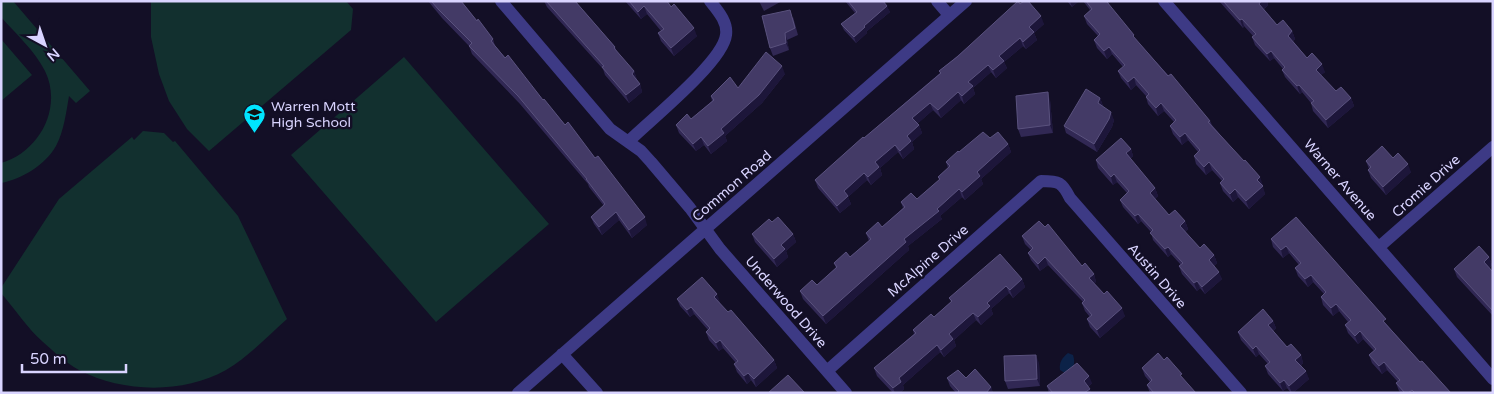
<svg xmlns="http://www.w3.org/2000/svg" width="1494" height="394" font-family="'Varela Round',sans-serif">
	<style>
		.green { fill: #12302f }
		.water { fill: #0c2248 }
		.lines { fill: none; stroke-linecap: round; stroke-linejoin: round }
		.street { stroke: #3d3a85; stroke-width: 12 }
		.wall { fill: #312854 }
		.shaded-wall { fill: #1d163a }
		.building { fill: #433a66; stroke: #5a527e }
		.labels { text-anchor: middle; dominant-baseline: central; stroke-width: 5; stroke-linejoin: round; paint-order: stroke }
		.poi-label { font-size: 14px; fill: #d9d4ff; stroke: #130f26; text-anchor: start }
		.street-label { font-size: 14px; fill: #d9d4ff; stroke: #130f26 }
	</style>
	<rect width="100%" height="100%" fill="#130f26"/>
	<!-- green -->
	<path class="green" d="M1,1h12l77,90 -14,12 -7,-7c-3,17 -5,35 -13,50 -11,19 -34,33 -55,37v-20c38,-11 62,-55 44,-92 -10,-20 -29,-37 -44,-54z
		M151,1h195l7,8 -2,21 -142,121 -22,-22 -18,-28 -10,-27 -8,-37z
		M1,39l31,36 -31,26z
		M404,57l145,167 -113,98 -145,-167z
		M143,131l21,2 9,9 2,-1 63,75 49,103c-20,18 -38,37 -61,51 -43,24 -103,23 -147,0 -13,-7 -25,-18 -36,-28 -16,-14 -28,-33 -42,-49v-5l58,-89 73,-62 2,3z"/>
	<!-- water -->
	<path class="water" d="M1068,353l5,2c3,9 0,13 -5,20l-8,-5c-1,-8 2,-12 8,-17z"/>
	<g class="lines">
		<!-- street -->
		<path class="street" d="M501,1l109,128 31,22 10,11 39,46 30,41 126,144
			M937,1l12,14
			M1164,1l329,378
			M628,142c21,-21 95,-80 98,-107 2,-13 -8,-24 -16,-34
			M1379,247l114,-100
			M562,354l35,39
			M827,371l214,-190c18,0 21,1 29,17l171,195
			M518,393l448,-392"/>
	</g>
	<!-- wall -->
	<path class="wall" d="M428,1h33l16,20 16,18 2,7 100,112 52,67 -15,13 -13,-18 -17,15 -8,-11 -3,-7 13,-11 -15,-19 -1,-3 -68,-80 -48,-50 -3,-8 -27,-28z
		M544,1h31l40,46 2,5 17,19 3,9 3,4 2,8 -13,11 -24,-28 -2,-6 -56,-62z
		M625,1h42l30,35 -23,20 -13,-15 -3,-8 3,-2 -14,-17 -6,5z
		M759,1h23l-18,10z
		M845,1h38l7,11 -24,20 1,1 -11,10 -12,-13 -3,-6 14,-11z
		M1067,1h12l-7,6z
		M1083,1h25l2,6 26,33 74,81 2,4 51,60 -1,1 3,8 -16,15 -11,-12 -5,5 -10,-11 -3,-8 2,-2 -10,-11 -6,5 -10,-11 -2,-8 4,-4 -10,-12 -6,5 -9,-11 -3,-8 4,-4 -10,-11 -6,5 -10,-12 -2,-7v-1l-10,-11 -5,5 -10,-12 -3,-7 5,-4 -11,-13 -5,5 -10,-11 -3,-8 4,-4 -11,-12 -3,-8 6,-6z
		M1219,1h48l1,4 -4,4 13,16 15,6 3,8 -2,2 14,17 18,14 -4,3 15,16 15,7 3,8 -26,22 -15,-17 -2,-8 -9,-11 -2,2 -15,-17 -3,-7 1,-1 -9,-11 -4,3 -15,-16 -3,-8 1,-1 -9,-10 -1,2z
		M1020,4l24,20 -10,9 3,7 -11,9 -3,-3 -19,16 3,6 -11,10 -5,-6 -18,16 2,6 -11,10 -3,-4 -20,18 -8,-8 -16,14 2,1 3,8 -10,9 2,7 -11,10 -5,-7 -18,16 2,7 -11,10 -4,-5 -19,17 3,7 -11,9 -22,-25 -3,-8 125,-107 -1,-2z
		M793,17l5,18 -11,5 2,10 -16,6 -3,-8z
		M785,74l-23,29 -37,33 2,5 -16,13 -7,-9 -8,6 -17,-18 -3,-8 15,-6 21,-18 -1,-5z
		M1100,98l3,8v1l11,13 -2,7 -15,25 -31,-19 -2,-7z
		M1050,100l3,33 -32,4 -3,-8z
		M990,138l18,6 3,8 -30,27 2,5 -18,16 -3,-3 -22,19 2,3 -34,27 1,4 -83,74 -23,-25 -3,-8 17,-6 19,-17 -2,-5 16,-6 19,-16 -3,-8 16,-6 21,-19 -2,-6 16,-3 22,-19 -1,-3 10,-9 -2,-6 13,-10z
		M1131,149l2,7 -3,3 25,29 3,8 -3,3 14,16 16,6 3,8 -3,3 15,16 14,7 3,8 -3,3 8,13 -17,15 -5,-6 -3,3 -15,-17 -3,-8 2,-1 -10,-11 -3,3 -15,-17 -2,-8 -10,-11 -3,3 -15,-17 -3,-7 7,-7 -10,-11 -4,3 -15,-17 -2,-8z
		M1393,158l18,14 -25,23 -15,-17 -3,-8 1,-1 -3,-8z
		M1296,217l92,109 32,36 31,31h-50l-2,-2 -3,-8 2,-1 -11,-12 -5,4 -10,-11 -3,-8 5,-4 -11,-12 -5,5 -10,-11 -3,-8 3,-3 -9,-11 -6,5 -10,-11 -2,-8 3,-3 -11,-12 -5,5 -10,-11 -3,-8 4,-3 -10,-12 -6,5 -10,-11 -2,-8z
		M772,222l21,12 3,8 -10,9 2,6 -11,10 -22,-25 -3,-8z
		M1022,236l60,30 12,8 2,8 -2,1 31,33 -25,22 -10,-11 -3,-8 3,-2 -5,-6 -3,-8 1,-1 -35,-37 -8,6 -9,-11 -3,-7 3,-3 -6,-6z
		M1489,257l3,8 -3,3 4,4v44l-36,-39 -3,-8z
		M1022,279l3,8 -12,11 -4,-5 -18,16 2,5 -12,11 -5,-5 -22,20 2,6 -12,11 -4,-5 -37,33 1,4 -4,4h-7l-16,-17 -3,-8 40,-34 -1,-4 21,-13 17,-15 -2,-4z
		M677,299l43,3 -1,1 9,9 46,48 3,8 -21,19 -5,-7 -4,4 -10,-12 -3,-8 2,-1 -13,-15 -4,3 -10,-11 -3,-8 2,-2 -14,-16 -4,3 -10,-11z
		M1273,321l3,7 -3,3 14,16 14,8 2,8 -2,2 8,14 -16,14h-2l-4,-5 -4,3 -15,-17 -3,-8 3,-2 -9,-10 -3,3 -15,-17 -3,-8z
		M1039,363l1,23 -32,3 -3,-8z
		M1142,368l43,13 11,12h-46l-3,-8 3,-3 -5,-6z
		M947,378h19l25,9 2,6h-37l-6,-7z
		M1092,383l-4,4 3,6h-42l-2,-7z"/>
	<!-- shaded-wall -->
	<path class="shaded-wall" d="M1070,1h9l-7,6z
		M1261,1h6l1,4 -7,6 -2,-7z
		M644,6l3,8 -6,5 -3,-7z
		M887,6l3,6 -24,20 1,1 -11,10 -2,-6 10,-11z
		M1041,16l3,8 -10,9 3,7 -11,9 -3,-7 6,-15z
		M1242,19l2,7 -1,2 -3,-8z
		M694,28l3,8 -23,20 -3,-8z
		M1292,31l3,8 -5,4 -2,-7z
		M785,33l2,7 2,10 -3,-7z
		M1020,38l3,8 -19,16 3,6 -11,10 -3,-8 6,-14z
		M1109,47l3,7 -5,5 -3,-8z
		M1271,51l3,7 -4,3 -3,-7z
		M1322,64l3,8 -6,5 -3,-7z
		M988,65l3,7 -18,16 2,6 -11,10 -2,-8 6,-14z
		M782,66l3,8 -23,29 -37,33 2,5 -16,13 -3,-8 13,-17z
		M634,71l3,8 -2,3 -3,-8z
		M1134,77l2,8 -5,5 -3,-8z
		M640,84l2,8 -13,11 -3,-8z
		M1299,85l3,7 -2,2 -3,-8z
		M958,92l3,8 -20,18 -3,-8z
		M1048,92l2,8 3,33 -3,-8z
		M1100,98l3,8 -2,5 -3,-8z
		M1351,98l3,8 -26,22 -2,-8z
		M930,103l3,7 -18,16 -3,-8z
		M1161,103l3,8 -6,5 -2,-8z
		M1111,112l3,8 -2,7 -15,25 -3,-8z
		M919,125l3,8 -10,9 2,7 -11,10 -3,-8 7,-15z
		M1185,133l3,7 -6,5 -2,-8z
		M701,137l3,8 -8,6 -3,-7z
		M1008,144l3,8 -30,27 2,5 -18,16 -3,-8 15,-20z
		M895,145l3,7 -18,16 2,7 -11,10 -3,-8 7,-15z
		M1131,149l2,7 -5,5 -2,-8z
		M1209,162l3,8 -6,5 -2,-8z
		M1408,164l3,8 -25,23 -3,-8z
		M864,173l3,7 -19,17 3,7 -11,9 -3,-7 7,-15z
		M1114,174l3,8 -4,3 -2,-8z
		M1260,177l3,8 -3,3 -3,-8z
		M1263,186l2,8 -16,15 -3,-8z
		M1155,188l3,8 -5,5 -3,-8z
		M959,189l3,8 -22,19 2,3 -34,27 1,4 -83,74 -3,-8 81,-77z
		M1235,189l3,8 -5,5 -3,-8z
		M616,212l3,8 -17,15 -3,-8z
		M1138,214l3,7 -3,3 -3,-8z
		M645,217l2,8 -15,13 -3,-8z
		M1185,221l3,8 -5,5 -3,-8z
		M793,234l3,8 -10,9 2,6 -11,10 -3,-8 7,-14z
		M1286,246l3,7 -6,5 -2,-8z
		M1168,247l3,7 -3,3 -3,-8z
		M1214,255l3,8 -6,5 -2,-8z
		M1045,257l3,8 -8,6 -2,-7z
		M1489,257l3,8 -6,5 -2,-8z
		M1219,272l3,7 -17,15 -3,-7z
		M1094,274l2,8 -4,4 -3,-8z
		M1311,275l2,7 -5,5 -3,-8z
		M1022,279l3,8 -12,11 -3,-8z
		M1197,281l3,7 -3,3 -3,-8z
		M1006,286l3,7 -18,16 2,5 -12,11 -3,-8 9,-14z
		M717,294l3,8 -3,3 -3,-8z
		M1336,304l3,7 -6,5 -2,-8z
		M691,307l3,7 -4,3 -3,-7z
		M1122,308l3,8 -25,22 -3,-8z
		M973,313l3,7 -22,20 2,6 -12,11 -3,-7 8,-16z
		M1273,321l3,7 -6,5 -2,-8z
		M1360,331l3,8 -5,5 -3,-8z
		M720,340l3,8 -4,3 -3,-8z
		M937,345l3,7 -37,33 1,4 -4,4h-5l-2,-5 6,-10z
		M1256,346l3,8 -3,3 -3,-8z
		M1036,355l3,8 1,23 -3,-7z
		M1301,355l2,8 -5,4 -3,-7z
		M774,360l3,8 -21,19 -2,-8z
		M1384,362l3,8 -5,4 -3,-8z
		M1306,371l3,8 -16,14h-1l-3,-7z
		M748,373l3,7 -4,4 -3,-8z
		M1089,376l3,7 -6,5 -2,-7z
		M1284,380l3,8 -4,3 -3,-8z
		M991,387l2,6h-7z
		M1090,389l1,4h-7z"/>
	<!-- building -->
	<path class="building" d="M431,1h30l16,20 1,-2 15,20 -2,2 14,17 3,-3 35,45 1,-1 21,26 3,-3 27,36 3,-2 47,61 -16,13 -13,-18 -17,15 -8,-10 14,-13 -19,-25h1l-69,-83 -49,-50 3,-3 -33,-33z
		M546,1h29l40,46 -1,1 20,23 -2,3 8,10 -14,11 -24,-28 2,-1z
		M629,1h38l4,6 3,-3 20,24 -23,20 -13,-15 6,-4 -20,-23 -6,6z
		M848,1h35l4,5 -23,20 1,1 -11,10 -13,-13 16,-12z
		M1018,1l2,3 4,-3h4l13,15 -12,11 5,5 -11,10 -3,-4 -21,18 5,5 -11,9 -5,-5 -20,17 5,4 -11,10 -4,-4 -20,18 -8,-7 -18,15 7,7 -12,11 4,5 -11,10 -5,-6 -20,17 4,5 -11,10 -4,-4 -20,18 4,5 -11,10 -22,-26 48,-43 1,1 77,-65 -2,-2 18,-14z
		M1086,1h21v1l27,33 -1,1 35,40 3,-2 39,47 -2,1 36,39 1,-1 15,17 -3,3 6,6 -17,15 -11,-12 -5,5 -10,-11 4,-4 -15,-17 -5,5 -10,-11 6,-6 -15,-17 -5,4 -10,-11 6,-6 -15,-17 -5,5 -10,-11 3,-3 -15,-17 -6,5 -10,-11 7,-6 -16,-18 -5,4 -10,-11 6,-6 -16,-18 8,-7z
		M1223,1h38l-2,3 18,21 6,-5 9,11 -4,5 19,22 5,-5 10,11 -6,6 20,21 5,-4 10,11 -25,22 -15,-17 3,-2 -15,-16 -2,1 -15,-16 3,-3 -14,-16 -4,3 -15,-17 4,-3 -14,-15 -2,1z
		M790,10l5,18 -10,5 1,10 -16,5 -8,-32z
		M766,52l16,14 -23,29 -38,34 3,4 -16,13 -7,-9 -8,7 -17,-19 11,-11 4,5 23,-19 -3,-4 19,-19 8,11z
		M1086,89l14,9 -2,5 13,9 -2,7 -15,25 -30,-18z
		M1048,92l2,33 -32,4 -2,-33z
		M983,132l7,6 8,-6 10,12 -31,28 3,4 -18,16 -3,-3 -22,20 2,2 -35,28 2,3 -83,74 -23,-25 12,-11 5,5 20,-18 -3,-4 12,-11 4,5 21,-18 -5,-6 12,-11 4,5 23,-20 -4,-5 10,-9 6,6 23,-20 -2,-2 12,-11 -4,-4 12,-11 1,1z
		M1121,138l10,11 -5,4 29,35 -5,5 19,22 6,-5 10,11 -5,5 20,22 4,-4 10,11 -5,5 10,12 -17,15 -5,-6 -3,2 -15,-17 4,-3 -15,-16 -3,2 -15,-16 3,-3 -15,-16 -3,2 -15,-16 9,-9 -15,-17 -3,3 -15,-17z
		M1382,146l11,12 5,-5 10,11 -25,23 -15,-17 3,-3 -5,-6z
		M778,217l15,17 -12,11 4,4 -11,10 -22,-25 17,-15 3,3z
		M1296,217l90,102 -3,2 37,41 2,-1 29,32h-36l-3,-3 -4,3h-3l-9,-10 4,-3 -16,-18 -5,4 -10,-11 7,-6 -16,-18 -5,5 -10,-11 6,-5 -15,-16 -5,4 -10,-11 5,-5 -15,-17 -6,4 -10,-11 6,-5 -15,-17 -5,4 -10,-11z
		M1039,221l6,6 3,-3 34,42 3,-3 9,11 -5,4 15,16 3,-3 15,17 -25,22 -10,-11 5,-4 -10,-12 3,-3 -40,-43 -7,7 -10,-11 5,-5 -11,-12z
		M1479,246l10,11 -5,5 9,10v39l-39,-42z
		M1000,254l22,25 -12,11 -4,-4 -19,17 3,3 -12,11 -5,-4 -24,21 4,5 -12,11 -4,-5 -38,33 2,4 -8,6 -19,-20 42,-35 -3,-3 18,-16 3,3 18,-16 -3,-3z
		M702,277l15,17 -3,3 14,15 3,-2 43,50 -20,19 -6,-6 -4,3 -10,-12 4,-3 -18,-21 -4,3 -10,-11 4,-4 -19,-21 -4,3 -10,-11z
		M1263,309l10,12 -5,4 19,22 4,-3 10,11 -6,5 11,11 -17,15 -5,-6 -4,3 -15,-17 5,-4 -14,-16 -3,3 -15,-17z
		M1158,353l6,7 3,-3 15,17 -2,1 16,18h-42l-7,-8 5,-5 -10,-12z
		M1036,355l1,24 -32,2 -1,-25z
		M1077,363l12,13 -5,5 6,8 -6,4h-31l-6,-7z
		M975,369l16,18 -5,6h-29l2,-2 -12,-13 11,-8 8,8z
		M788,375l16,17 -36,1z"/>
	<!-- icons -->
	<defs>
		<symbol id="school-pin" viewBox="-11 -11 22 30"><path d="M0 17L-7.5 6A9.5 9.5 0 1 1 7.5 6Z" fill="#00e5ff" stroke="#130f26"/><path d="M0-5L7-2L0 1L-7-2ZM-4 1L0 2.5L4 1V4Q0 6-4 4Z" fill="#111"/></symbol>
	</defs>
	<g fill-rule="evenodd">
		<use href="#school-pin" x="242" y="102" width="25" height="34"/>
	</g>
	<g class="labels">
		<!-- poi labels -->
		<g class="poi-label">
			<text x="271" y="106">Warren Mott<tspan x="271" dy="16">High School</tspan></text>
		</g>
		<!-- street labels -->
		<g class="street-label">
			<text transform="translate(1340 180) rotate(49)">Warner Avenue</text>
			<text transform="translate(732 186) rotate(-41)">Common Road</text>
			<text transform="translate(1426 186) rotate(-42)">Cromie Drive</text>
			<text transform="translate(928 261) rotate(-41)">McAlpine Drive</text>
			<text transform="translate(1157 276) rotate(49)">Austin Drive</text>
			<text transform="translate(786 302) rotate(49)">Underwood Drive</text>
		</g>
	</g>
	<!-- border -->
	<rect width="1494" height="394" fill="none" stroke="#d9d4ff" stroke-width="5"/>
	<!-- north arrow -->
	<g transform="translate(45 45) rotate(140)" stroke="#130f26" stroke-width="4" paint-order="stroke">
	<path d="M0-4L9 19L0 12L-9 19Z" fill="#d9d4ff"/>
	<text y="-8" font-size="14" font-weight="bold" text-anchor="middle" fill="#d9d4ff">N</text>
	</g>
	<!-- scale -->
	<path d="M22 364v8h104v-8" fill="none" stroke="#d9d4ff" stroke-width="2.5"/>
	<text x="30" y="364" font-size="15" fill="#d9d4ff" stroke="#130f26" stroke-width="4" paint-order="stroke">50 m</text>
</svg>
